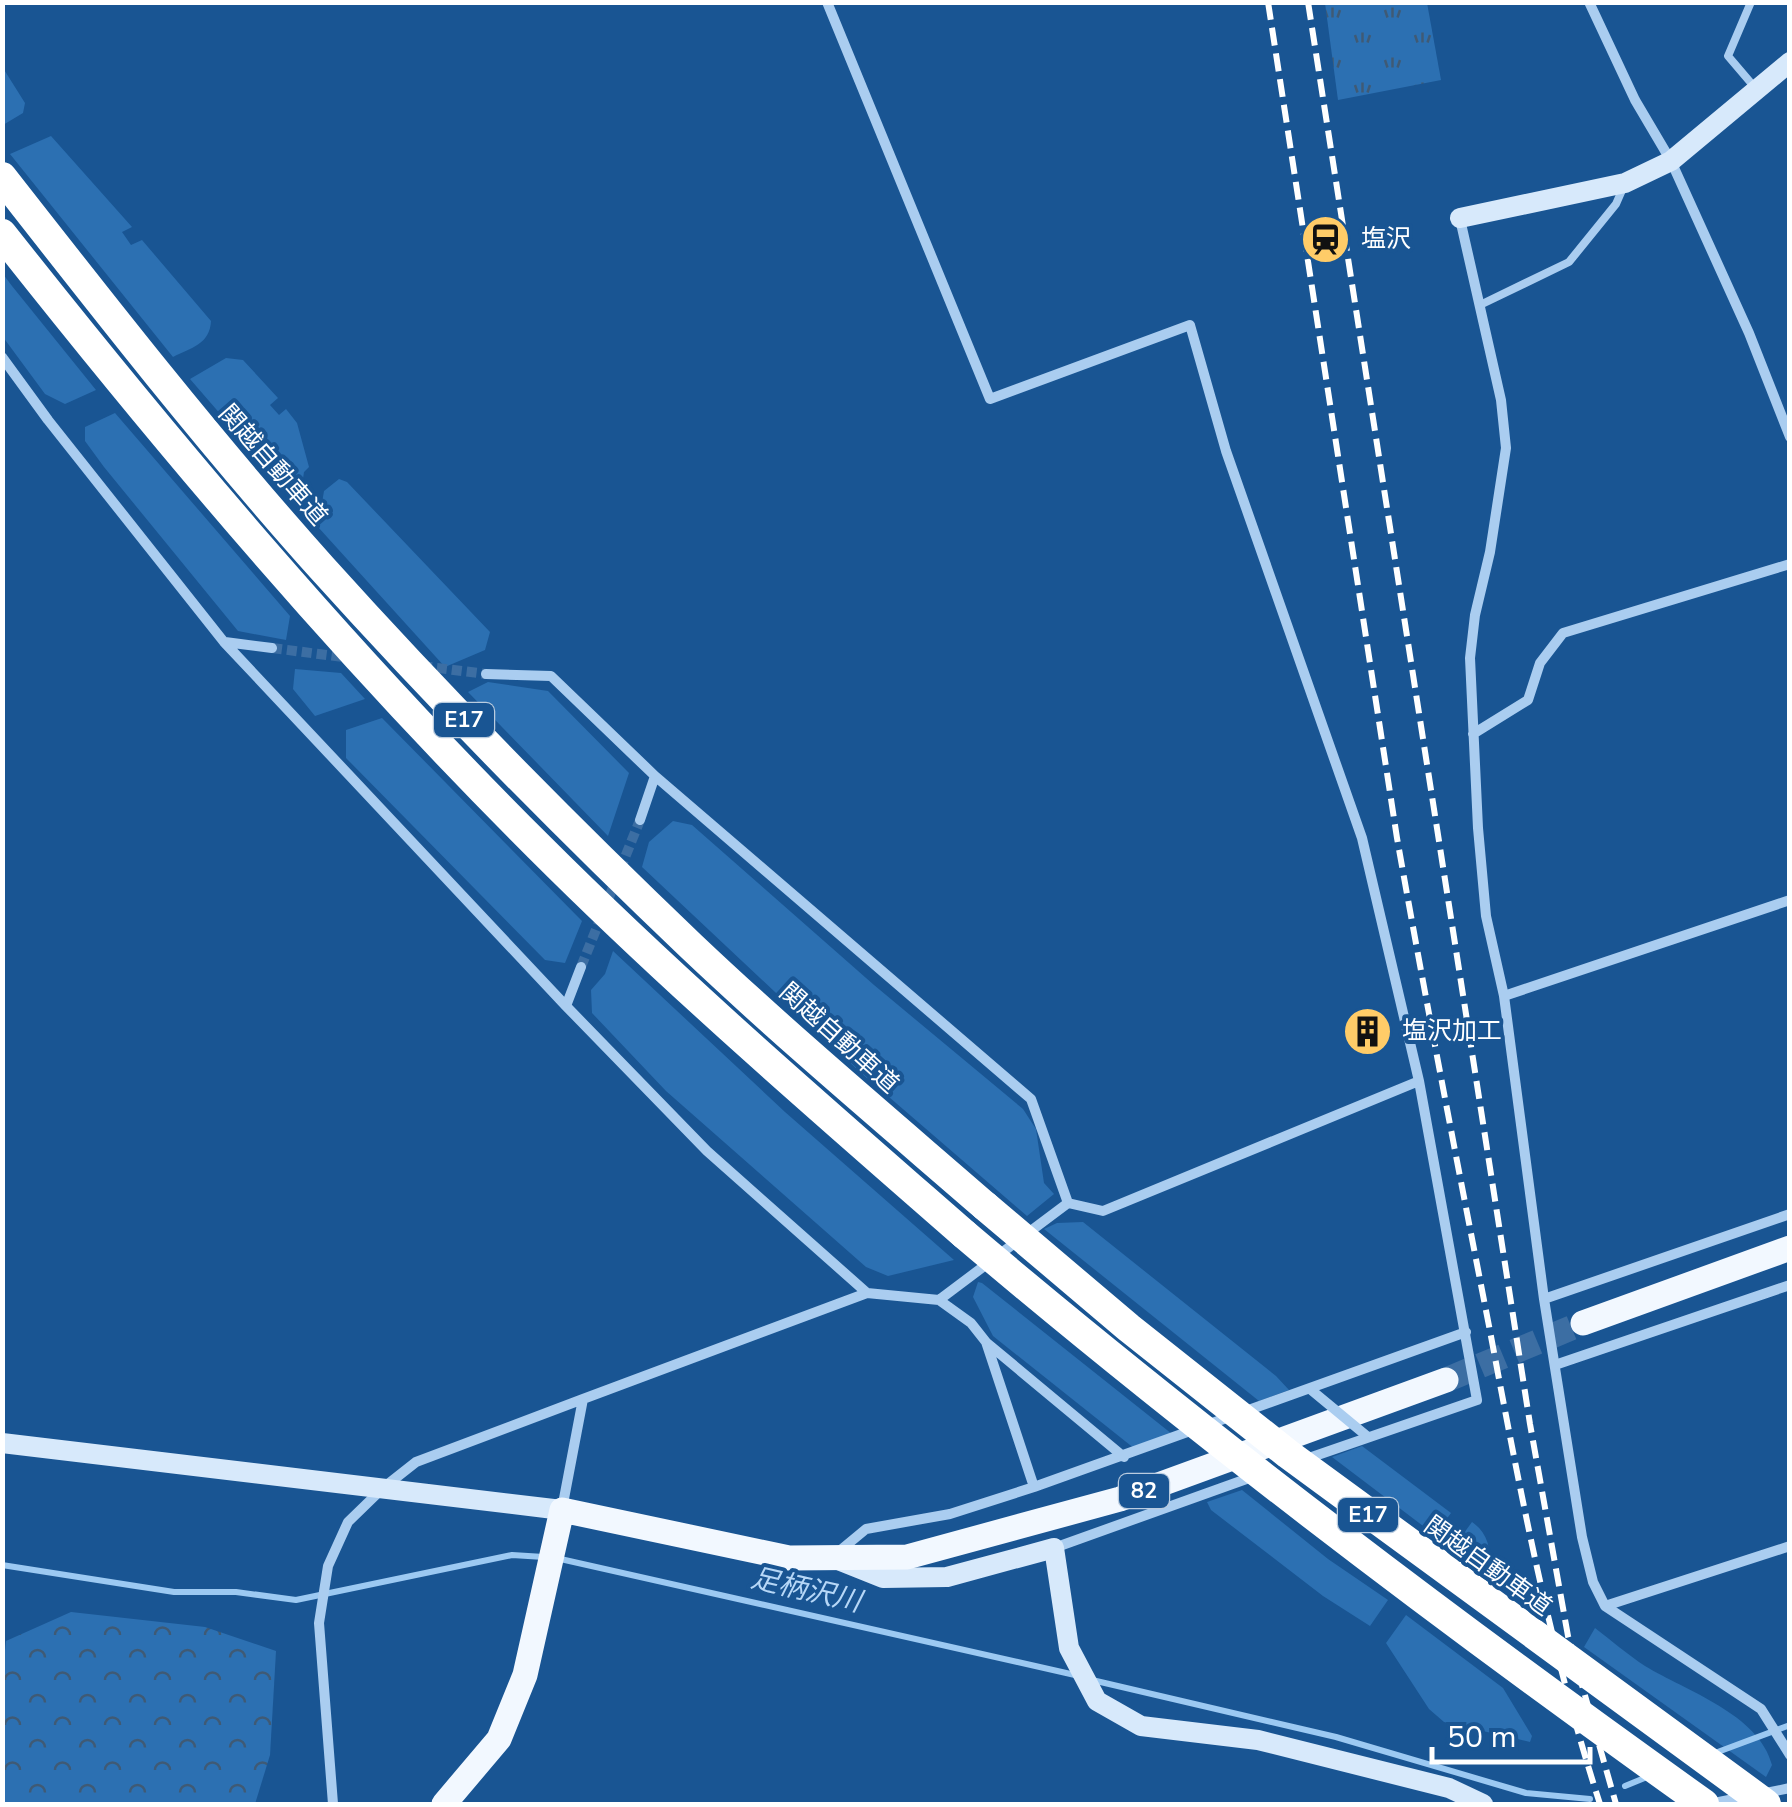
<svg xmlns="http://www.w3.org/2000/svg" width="1792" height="1807" font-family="'Nunito Sans','Noto Sans JP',sans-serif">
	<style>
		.grass { fill: #2c70b2 }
		.forest { fill: url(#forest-crowns) }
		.park { fill: url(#park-tufts) }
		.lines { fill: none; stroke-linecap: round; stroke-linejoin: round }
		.stream { stroke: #9cc9f2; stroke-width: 6 }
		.street-tunnel { stroke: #3c6ea3; stroke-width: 10; stroke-dasharray: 10 5; stroke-linecap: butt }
		.primary-tunnel { stroke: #3c6ea3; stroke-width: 25; stroke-dasharray: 25 12; stroke-linecap: butt }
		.lane { stroke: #aacdf0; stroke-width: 8 }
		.street { stroke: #aacdf0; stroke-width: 10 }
		.secondary { stroke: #d7e9fb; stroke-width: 20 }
		.primary { stroke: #f2f8ff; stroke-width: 25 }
		.highway { stroke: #fff; stroke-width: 30 }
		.rail { stroke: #fff; stroke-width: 6; stroke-dasharray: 18 8; stroke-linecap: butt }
		.street-bridge { stroke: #aacdf0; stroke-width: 10 }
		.highway-bridge { stroke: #fff; stroke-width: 30 }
		.labels { text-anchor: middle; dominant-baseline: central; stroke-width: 8; stroke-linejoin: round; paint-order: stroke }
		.shield { fill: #195593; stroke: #baccdf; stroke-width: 2.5 }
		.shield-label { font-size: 22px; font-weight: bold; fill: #fff }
		.poi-label { font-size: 25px; fill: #fff; stroke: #195593; text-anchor: start }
		.street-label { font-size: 25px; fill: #fff; stroke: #195593 }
		.water-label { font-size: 28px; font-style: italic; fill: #b6d7f7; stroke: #195593 }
	</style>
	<defs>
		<pattern id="forest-crowns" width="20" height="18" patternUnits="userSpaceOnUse" patternTransform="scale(2.5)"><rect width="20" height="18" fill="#2c70b2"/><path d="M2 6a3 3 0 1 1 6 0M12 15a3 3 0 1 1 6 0" fill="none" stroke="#3f5a75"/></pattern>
		<pattern id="park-tufts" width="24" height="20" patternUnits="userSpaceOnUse" patternTransform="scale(2.5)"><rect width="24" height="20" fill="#2c70b2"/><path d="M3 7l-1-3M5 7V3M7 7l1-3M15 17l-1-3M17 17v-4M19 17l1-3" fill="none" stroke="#3f5a75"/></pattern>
	</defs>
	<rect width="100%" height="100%" fill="#195593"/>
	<!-- grass -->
	<path class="grass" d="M3,68l22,35 -2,10 -20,12z
		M51,136l81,91 -10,5 9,13 11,-5 69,81c-1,23 -20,27 -38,36l-163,-203z
		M3,274l9,12 84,104 -31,14 -20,-10 -42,-57z
		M226,358l17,2 35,38 -8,7 9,10 7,-6 11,14 12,44 -5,5 -5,33 -109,-126z
		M115,413l175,203 -4,24 -48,-9 -134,-164 -19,-26v-14z
		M339,479l8,3 143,150 -5,18 -40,17 -127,-140 6,-36z
		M295,669l46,4 24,26 -50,17 -22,-27z
		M488,682l60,9 81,82 -21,63 -140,-144z
		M382,718l200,203 -17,42 -20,-3 -199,-202v-28z
		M673,821l19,4 182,160 149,124 13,20 8,54 10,11 -27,22 -167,-144 -218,-205 7,-25z
		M613,951l172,161 169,148 -66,16 -22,-9 -200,-176 -74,-78 -1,-23 14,-16z
		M1083,1222l193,154 13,14 -30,11 -215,-172 13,-6z
		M978,1282l4,1 190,151 -37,15 -142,-113 -20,-39z
		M1362,1446l89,67 -16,22 -103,-78z
		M1242,1490l86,69 60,41 -18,26 -47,-30 -112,-86 -4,-8z
		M1472,1522c19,13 19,33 18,54l-37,-28z
		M1406,1615l97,73 29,48 -2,6 -86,-20 -15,-13 -43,-66z
		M1595,1628c16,12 33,27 50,38 41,25 114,48 127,99l-6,12 -182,-130z"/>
	<!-- forest -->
	<path class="forest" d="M71,1612l134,15 71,24 -6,104 -15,49h-252l-1,-124 4,-39z"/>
	<!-- park -->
	<path class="park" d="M1325,3h102l14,77 -103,20z"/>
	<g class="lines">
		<!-- stream -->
		<path class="stream" d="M556,1558l519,117
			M2,1565l172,27h62l60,8 216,-45 32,2
			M1092,1680l244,57 190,56 64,6
			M1715,1753l75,-28
			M1625,1786l22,-9"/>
		<!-- street-tunnel -->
		<path class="street-tunnel" d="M272,648l78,10
			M422,666l64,8
			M581,967l59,-147"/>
		<!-- primary-tunnel -->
		<path class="primary-tunnel" d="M1446,1380l137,-57"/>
		<!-- lane -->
		<path class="lane" d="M1751,2l-23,54 29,34
			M1480,305l89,-43 47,-58 7,-16"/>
		<!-- street -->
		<path class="street" d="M827,2l163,397 200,-74 36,126 136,387 57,243 58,319 -171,59
			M1589,2l46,98 36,61 78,172 41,104
			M1460,219l41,181 5,48 -16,104 -15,63 -5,43 8,170 8,88 18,80 40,303 38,238 11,45 12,24 156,103 29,46
			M2,357l46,63 176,222 342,364 141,145 160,142
			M225,642l47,6
			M486,674l65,2 104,100 376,323 37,104
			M1473,734l55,-34 12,-37 23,-30 227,-69
			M640,820l15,-44
			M1504,996l286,-96
			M566,1006l15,-39
			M1544,1299l246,-85
			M939,1300l129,-97 35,8 316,-130
			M987,1343l137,114
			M1555,1365l235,-80
			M562,1509l21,-110 284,-106 72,7 32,23 15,19 48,145
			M1054,1548l198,-71
			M837,1553l29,-24 84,-15 84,-27 432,-155
			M1605,1606l185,-60
			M1761,1794l29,-6
			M333,1804l-14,-181 9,-57 20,-44 35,-34 33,-26 167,-63
			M1709,1804l35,-7"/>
		<!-- secondary -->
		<path class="secondary" d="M1460,218l165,-35 46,-22 119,-99
			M2,1443l560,67
			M838,1560l45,18 64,-1 107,-29 15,100 28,53 44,25 117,14 191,48 34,16"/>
		<!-- primary -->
		<path class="primary" d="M1583,1323l207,-75
			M444,1804l55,-65 26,-64 37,-165 227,48 118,-1 213,-58 326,-119"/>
		<!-- highway -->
		<path class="highway" d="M2,177c104,133 208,266 320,391 118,131 242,257 369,378 95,90 196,175 294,260
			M2,234c169,214 344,421 537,613 136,136 281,261 425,387"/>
		<!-- rail -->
		<path class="rail" d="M1268,2l129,836c29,164 61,329 93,493 30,160 60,319 110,473
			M1308,2l222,1422 38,212 48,168"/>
		<!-- street-bridge -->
		<path class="street-bridge" d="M1310,1389l58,48"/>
		<!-- highway-bridge -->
		<path class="highway-bridge" d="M985,1206l144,122 159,126 478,350
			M964,1234c238,202 486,389 740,570"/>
	</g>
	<!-- icons -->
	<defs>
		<symbol id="station-disc" viewBox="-11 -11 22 22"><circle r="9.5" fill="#ffcc68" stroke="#195593"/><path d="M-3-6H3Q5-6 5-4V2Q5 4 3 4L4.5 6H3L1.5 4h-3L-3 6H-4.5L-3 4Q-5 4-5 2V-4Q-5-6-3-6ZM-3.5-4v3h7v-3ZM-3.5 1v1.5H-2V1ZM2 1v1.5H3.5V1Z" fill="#111"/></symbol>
		<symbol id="building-disc" viewBox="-11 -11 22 22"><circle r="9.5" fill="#ffcc68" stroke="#195593"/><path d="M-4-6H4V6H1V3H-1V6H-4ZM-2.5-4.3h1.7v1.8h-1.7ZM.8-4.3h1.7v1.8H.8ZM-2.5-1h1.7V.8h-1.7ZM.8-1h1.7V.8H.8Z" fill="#111"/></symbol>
	</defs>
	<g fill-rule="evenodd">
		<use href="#station-disc" x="1298" y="212" width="55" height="55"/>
		<use href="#building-disc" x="1340" y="1004" width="55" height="55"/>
	</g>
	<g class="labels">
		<!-- shield labels -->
		<g class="shield">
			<rect x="434" y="703" width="60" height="34" rx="8"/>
			<rect x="1119" y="1474" width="50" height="34" rx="8"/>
			<rect x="1338" y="1498" width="60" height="34" rx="8"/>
		</g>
		<g class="shield-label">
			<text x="464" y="720">E17</text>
			<text x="1144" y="1491">82</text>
			<text x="1368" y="1515">E17</text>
		</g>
		<!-- poi labels -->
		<g class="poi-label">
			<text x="1361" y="239">塩沢</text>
			<text x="1402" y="1031">塩沢加工</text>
		</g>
		<!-- street labels -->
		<g class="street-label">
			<text transform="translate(273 465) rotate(49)">関越自動車道</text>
			<text transform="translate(839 1038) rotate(42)">関越自動車道</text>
			<text transform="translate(1488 1566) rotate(36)">関越自動車道</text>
		</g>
		<!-- water labels -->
		<g class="water-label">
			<text transform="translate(806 1590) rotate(13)">足柄沢川</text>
		</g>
	</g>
	<!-- border -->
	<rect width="1792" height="1807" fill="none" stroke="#ffffff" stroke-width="10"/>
	<!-- scale -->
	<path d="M1432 1747v15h158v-15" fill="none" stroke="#ffffff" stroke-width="5"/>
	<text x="1447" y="1747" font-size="30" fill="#ffffff" stroke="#195593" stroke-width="8" paint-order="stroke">50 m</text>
</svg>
